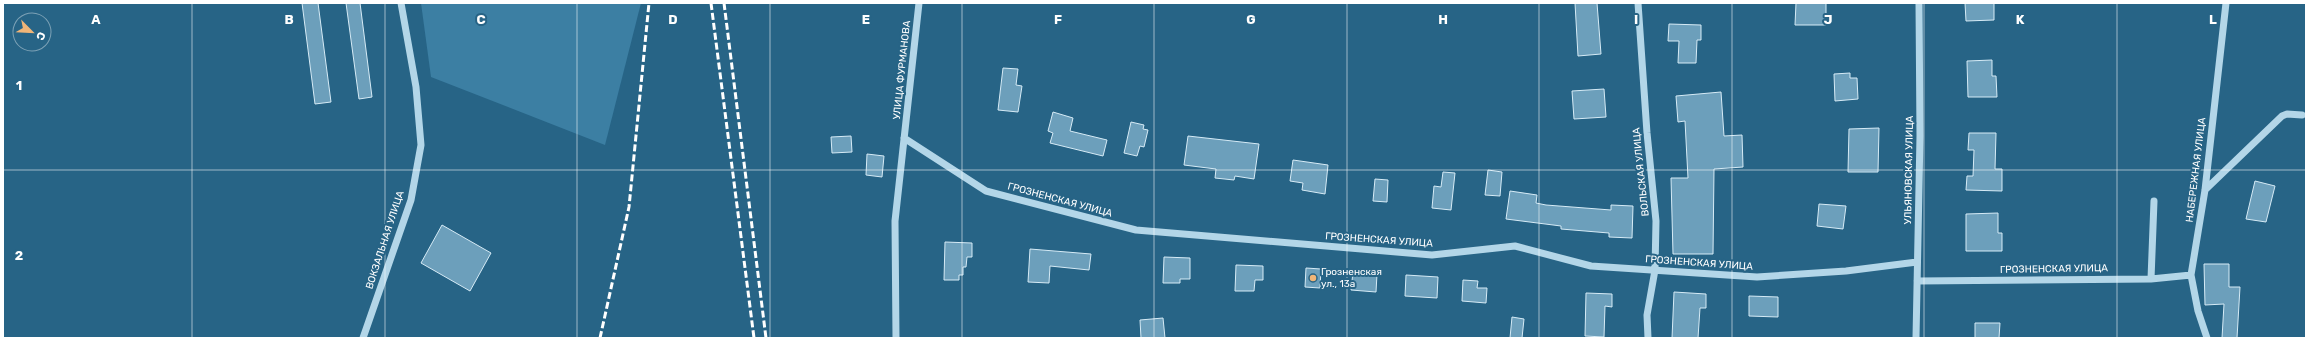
<svg xmlns="http://www.w3.org/2000/svg" width="2309" height="341" font-family="Rubik,sans-serif">
	<style>
		.green { fill: #3c7fa3 }
		.building { fill: #6c9fbb; stroke: #d6ebf6 }
		.lines { fill: none; stroke-linecap: round; stroke-linejoin: round }
		.minor { stroke: #b3d6e8; stroke-width: 7 }
		.rail { stroke: #fff; stroke-width: 3; stroke-dasharray: 7 3; stroke-linecap: butt }
		.grid { fill: none; stroke: #fff; stroke-width: 1; stroke-opacity: 0.55 }
		.poi-dot { fill: #f0b578; stroke: #276486; stroke-width: 1.5 }
		.labels { text-anchor: middle; dominant-baseline: central; stroke-width: 4; stroke-linejoin: round; paint-order: stroke }
		.street-label { font-size: 10px; fill: #fff; stroke: #276486 }
		.poi-label { font-size: 10px; fill: #fff; stroke: #276486; text-anchor: start }
		.grid-label { font-size: 13px; text-anchor: middle; font-weight: bold; fill: #fff; stroke: #276486; stroke-width: 4; stroke-linejoin: round; paint-order: stroke }
	</style>
	<rect width="100%" height="100%" fill="#276486"/>
	<!-- green -->
	<path class="green" d="M421,3h220l-36,142 -174,-68z"/>
	<!-- building -->
	<path class="building" d="M302,3h16l13,99 -16,2z
		M346,3h14l12,94 -13,2z
		M1575,3h22l4,51 -23,2z
		M1796,3h30v22h-31z
		M1965,3h29v17l-28,1z
		M1669,24l32,1v15h-4l-1,23h-18l1,-22h-11z
		M1992,60v16h4l1,21h-29l-1,-36z
		M1003,68l15,1 -2,16 6,1 -4,26 -20,-2z
		M1850,73v5h7l1,21 -23,2 -1,-27z
		M1604,89l2,28 -32,2 -2,-28z
		M1721,92l3,44 18,-1 1,32 -29,2 -1,85h-40l-2,-76h17l-3,-57 -7,1 -2,-26z
		M1053,112l20,6 -3,13 37,9 -4,16 -53,-13 3,-10 -5,-2z
		M1131,122l13,3 -1,4 5,1 -4,17 -4,-1 -3,10 -13,-3z
		M1879,128l-1,44h-30l1,-43z
		M1969,133h27l-1,36h7v22l-36,-1 1,-14h6l1,-26h-6z
		M851,136l1,16 -20,1 -1,-16z
		M1188,136l71,8 -5,35 -19,-3 -1,4 -19,-2 1,-9 -32,-4z
		M867,154l17,2 -2,21 -16,-2z
		M1293,160l35,5 -3,29 -23,-4 1,-7 -13,-2z
		M1488,170l14,2 -2,24 -15,-1z
		M1443,172l12,1 -4,37 -19,-2 2,-22 7,1z
		M1375,179l13,1 -1,22 -14,-1z
		M2255,181l20,5 -9,36 -20,-3z
		M1510,191l27,4 -1,8 10,2 65,5v-5l22,1 -1,32 -23,-1v-4l-48,-4v-3l-55,-7z
		M1819,204l27,2 -3,23 -26,-3z
		M1998,213v20h4v18h-36v-37z
		M442,225l49,28 -21,38 -49,-28z
		M945,242l27,1v14h-5l-1,10h-3v8h-4v5h-15z
		M1030,249l61,5 -2,16 -39,-4 -1,17 -21,-1z
		M1164,257l26,1v21h-10v4h-17z
		M2204,264h25v23h11l-3,51h-15l2,-34 -19,1z
		M1236,265l27,1v14h-8l-1,11h-19z
		M1306,268l15,1 -1,19 -15,-1z
		M1353,272l24,2 -1,18 -25,-2z
		M1406,275l32,2 -1,21 -32,-2z
		M1463,280l15,1 -1,7h10l-1,15 -24,-2z
		M1674,292l32,2v14h-6l-2,30h-26z
		M1586,293l26,1v13l-7,-1 -1,31 -19,-1z
		M1749,296l29,1v20l-29,-1z
		M1512,317l12,2 -2,19h-12z
		M1163,318l2,20h-24l-1,-18z
		M1975,323h25l-1,15h-24z"/>
	<g class="lines">
		<!-- minor -->
		<path class="minor" d="M1638,3l9,130 9,88 -1,49 -8,45 1,23
			M904,138l82,53 150,39 296,25 83,-9 76,20 166,11 89,-6 71,-9
			M2205,190l77,-74 5,-2 15,1
			M2151,279l3,-78
			M1917,281l234,-2 40,-4
			M363,338l48,-138 10,-55 -5,-58 -15,-84
			M896,338l-1,-117 24,-218
			M1916,338l4,-202 -1,-133
			M2207,338l-9,-27 -7,-36 14,-85 21,-187"/>
		<!-- rail -->
		<path class="rail" d="M711,3l43,335
			M724,3l42,335
			M600,338l29,-131 20,-204"/>
	</g>
	<!-- grid -->
	<path class="grid" d="M192,3v335M385,3v335M577,3v335M770,3v335M962,3v335M1154,3v335M1347,3v335M1539,3v335M1732,3v335M1924,3v335M2117,3v335M3,170h2303"/>
	<!-- markers -->
	<circle class="poi-dot" cx="1313" cy="278" r="4"/>
	<g class="labels">
		<!-- street labels -->
		<g class="street-label">
			<text transform="translate(902 70) rotate(-84)">УЛИЦА ФУРМАНОВА</text>
			<text transform="translate(1909 170) rotate(-89)">УЛЬЯНОВСКАЯ УЛИЦА</text>
			<text transform="translate(2196 170) rotate(-83)">НАБЕРЕЖНАЯ УЛИЦА</text>
			<text transform="translate(1641 172) rotate(-96)">ВОЛЬСКАЯ УЛИЦА</text>
			<text transform="translate(1060 200) rotate(15)">ГРОЗНЕНСКАЯ УЛИЦА</text>
			<text transform="translate(385 240) rotate(-72)">ВОКЗАЛЬНАЯ УЛИЦА</text>
			<text transform="translate(1379 240) rotate(4)">ГРОЗНЕНСКАЯ УЛИЦА</text>
			<text transform="translate(1699 263) rotate(4)">ГРОЗНЕНСКАЯ УЛИЦА</text>
			<text transform="translate(2054 269) rotate(-1)">ГРОЗНЕНСКАЯ УЛИЦА</text>
		</g>
		<!-- poi labels -->
		<g class="poi-label">
			<text x="1321" y="272">Грозненская<tspan x="1321" dy="12">ул., 13а</tspan></text>
		</g>
	</g>
	<g class="grid-label">
		<text x="96" y="24">A</text>
		<text x="289" y="24">B</text>
		<text x="481" y="24">C</text>
		<text x="673" y="24">D</text>
		<text x="866" y="24">E</text>
		<text x="1058" y="24">F</text>
		<text x="1251" y="24">G</text>
		<text x="1443" y="24">H</text>
		<text x="1636" y="24">I</text>
		<text x="1828" y="24">J</text>
		<text x="2020" y="24">K</text>
		<text x="2213" y="24">L</text>
		<text x="19" y="90">1</text>
		<text x="19" y="260">2</text>
	</g>
	<!-- border -->
	<rect width="2309" height="341" fill="none" stroke="#ffffff" stroke-width="8"/>
	<!-- north arrow -->
	<g transform="translate(32 32) rotate(114)"><circle r="19" fill="#276486" stroke="#7da2b6"/>
	<path d="M0-3L7 15L0 10L-7 15Z" fill="#f0b578"/>
	<text y="-6" font-size="11" font-weight="bold" text-anchor="middle" fill="#ffffff">С</text>
	</g>
</svg>
